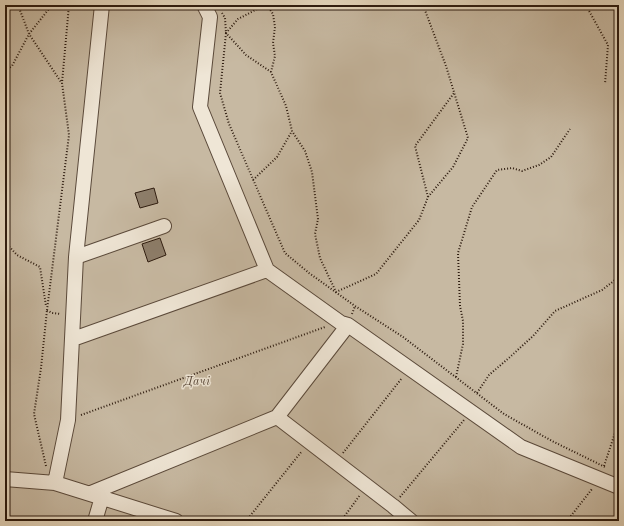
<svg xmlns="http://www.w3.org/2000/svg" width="624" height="526" font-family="'Old Standard TT',serif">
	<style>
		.green { fill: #c7b9a2; stroke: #7a6a58 }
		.building { fill: #8d7e6b; stroke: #2d1b0f }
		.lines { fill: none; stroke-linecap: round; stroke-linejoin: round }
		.minor-casing { stroke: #5b4a3b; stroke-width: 16 }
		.path { stroke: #2d1b0f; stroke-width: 2; stroke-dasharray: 1 2; stroke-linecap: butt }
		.minor { stroke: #efe6d6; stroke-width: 14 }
		.labels { text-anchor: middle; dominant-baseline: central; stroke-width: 3; stroke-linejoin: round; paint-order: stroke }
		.park-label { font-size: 12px; font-style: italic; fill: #5b4a3b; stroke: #efe6d6 }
	</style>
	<rect width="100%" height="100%" fill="#e6d9c0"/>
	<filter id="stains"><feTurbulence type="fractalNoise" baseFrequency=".005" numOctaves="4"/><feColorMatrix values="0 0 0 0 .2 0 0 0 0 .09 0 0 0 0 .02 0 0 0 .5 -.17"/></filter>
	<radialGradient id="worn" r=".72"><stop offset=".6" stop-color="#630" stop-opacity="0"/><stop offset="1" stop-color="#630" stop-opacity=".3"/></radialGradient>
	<!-- green -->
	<path class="green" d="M5,5h614v516h-614z"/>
	<!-- building -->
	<path class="building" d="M154,188l4,15 -18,5 -5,-15z
		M160,238l6,17 -18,7 -6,-18z"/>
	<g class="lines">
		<defs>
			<path id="minor" d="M204,5l6,12 -10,90 67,163 74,53 7,2 173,122 98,40
				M76,257l88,-31
				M73,339l194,-69
				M277,417l116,89 18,15
				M5,479l50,4 121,38
				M55,483l13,-63 8,-163 26,-252
				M91,493l186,-76 71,-92
				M95,521l7,-24"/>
		</defs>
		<!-- minor casing -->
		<use href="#minor" class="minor-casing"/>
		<!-- path -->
		<path class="path" d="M18,5l11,29 32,48
			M265,5l-27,14 -12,14 20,22 25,17
			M267,5l6,9 2,13 -2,16 2,13 -4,16 15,34 6,25 13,20 7,21 6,47 -3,15 5,24 16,34 40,-18 43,-54 9,-23 25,-30 15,-29 -22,-72 -23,-61
			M576,5l12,4 20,36 -3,39
			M222,13l3,5 1,15 -6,60 9,31 56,129 24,20 46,33 48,31 101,77 48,27 53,26
			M5,71l7,-5 17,-32 23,-29
			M253,180l24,-23 15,-26
			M428,197l-13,-51 39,-53
			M5,242l12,13 23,12 6,39
			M47,310l22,-175 -7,-52 7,-78
			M47,310l5,3 9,1
			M352,314l3,-8
			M456,377l7,-33v-23l-3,-15 -2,-53 14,-46 25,-37 15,-2 10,3 17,-6 12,-8 19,-28
			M477,393l12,-18 21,-18 23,-21 22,-25 47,-21 17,-13
			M81,415l244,-88
			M343,453l59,-75
			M46,466l-12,-52 7,-46 6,-58
			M604,466l15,-45
			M400,497l64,-77
			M246,521l56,-70
			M341,521l19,-26
			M567,521l25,-32"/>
		<!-- minor -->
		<use href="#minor" class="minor"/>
	</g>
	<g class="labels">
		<!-- park labels -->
		<g class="park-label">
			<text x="197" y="382">Дачі</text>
		</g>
	</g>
	<!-- margin -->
	<rect width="624" height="526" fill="none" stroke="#e6d9c0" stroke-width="20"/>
	<rect x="6" y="6" width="612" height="514" fill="none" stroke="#2d1b0f" stroke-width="2"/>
	<rect x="10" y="10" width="604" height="506" fill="none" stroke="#2d1b0f"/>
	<rect width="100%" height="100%" filter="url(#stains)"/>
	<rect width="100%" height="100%" fill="url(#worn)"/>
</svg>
